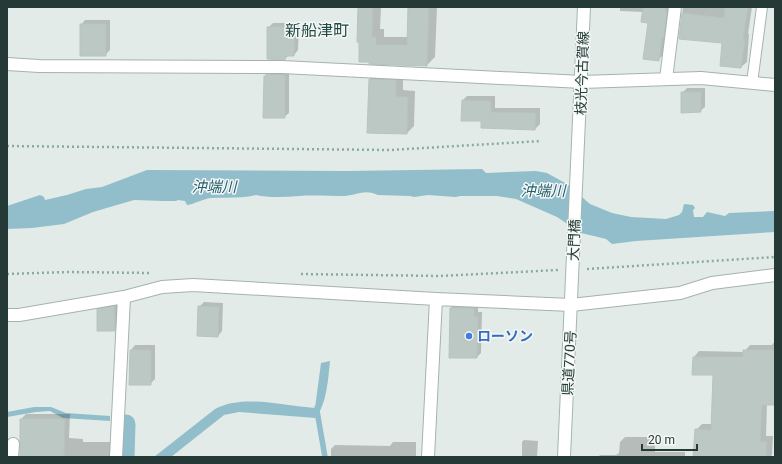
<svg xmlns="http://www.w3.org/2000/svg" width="782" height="464" font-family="Roboto,'Noto Sans JP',sans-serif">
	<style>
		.water { fill: #91beca }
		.shadow { fill: #0003 }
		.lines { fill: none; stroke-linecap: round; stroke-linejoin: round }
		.stream { stroke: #91beca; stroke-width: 5.5 }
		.canal { stroke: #91beca; stroke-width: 19 }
		.building { fill: #bcc8c4; stroke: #b6c4bf }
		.lane-casing { stroke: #a6b2af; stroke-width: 12 }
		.street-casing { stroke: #a6b2af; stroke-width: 14 }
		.secondary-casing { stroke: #a3b6b0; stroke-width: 14 }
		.path { stroke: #87aba2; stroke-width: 2.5; stroke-dasharray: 2 3; stroke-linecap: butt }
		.lane { stroke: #fff; stroke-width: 10 }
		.street { stroke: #fff; stroke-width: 12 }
		.secondary { stroke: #fff; stroke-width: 12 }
		.shop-dot { fill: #3f7fe0; stroke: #f3f8f6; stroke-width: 1.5 }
		.labels { text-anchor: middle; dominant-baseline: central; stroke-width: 3; stroke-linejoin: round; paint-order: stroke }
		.street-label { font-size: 14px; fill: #253a36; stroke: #f3f8f6 }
		.shop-label { font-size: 14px; font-weight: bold; fill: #366cbe; stroke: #f3f8f6; text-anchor: start }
		.water-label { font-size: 15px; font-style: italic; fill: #265f6f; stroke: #f3f8f6 }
		.quarter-label { font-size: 16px; fill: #234a43; stroke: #f3f8f6 }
	</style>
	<rect width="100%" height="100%" fill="#e3ebe8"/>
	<!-- water -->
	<path class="water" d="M482,169l4,4 50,-2 11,2 20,11 23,20 22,9 19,4 35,2 13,-4 3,-3 2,-8 9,1 2,3 -2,2 1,7h9l4,-5 18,4 4,-3 46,-2v21l-139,9 -24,3 -6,-5 -8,-2 -17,-4 -24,-16 -41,-18 -19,-3h-37l-4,1 -28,-2 -14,2 -4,-1 -32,-1c-14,-6 -20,0 -33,1 -15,0 -31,-1 -46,0 -15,1 -30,2 -43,-1 -14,4 -30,2 -45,3 -9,1 -16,6 -24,7l-2,-4 -7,-1 -2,1h-13l-29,-1 -41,12 -29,12 -32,4 -25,1v-23l33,-11 4,2 1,3 22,-5 19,-6 16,-2 45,-17 200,1z
		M330,361c-2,19 -3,41 -14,57l-77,-6 -15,3 -53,42h-17l61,-48c29,-15 68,-3 100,-1l6,-45z
		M34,407h17l15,6 44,3v5l-47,-3 -13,-7 -14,1 -29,5v-5z"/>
	<!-- shadow -->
	<path class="shadow" d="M359,7h22l-1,22h4v8h24l1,-30h28l-2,50 -8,8 -57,-2z
		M620,7h51l-8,48 -5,5 -9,-38 -6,-10 -23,-1z
		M683,7h69l-4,27h1l-2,28 -6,5 -20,-2 2,-23 -43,-4z
		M85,20h25v30l-5,5 -24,-30z
		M273,23h26l-1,27 -4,5h-5l-4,4 -17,-31z
		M289,70v43l-5,4 -19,-40 4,-5z
		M377,72l26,2v16l12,1 -1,35 -7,7 -37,-54z
		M687,88h18v19l-5,4 -18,-18z
		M467,96h28v12h45v16l-5,5 -53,-2v-7l-19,-20z
		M119,302v23l-5,5 -16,-20 5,-5z
		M204,302l19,1 -1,28 -4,5 -19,-29z
		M455,303l23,1v8h4l-1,41 -4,4 -26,-49z
		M775,341v63h-8l-1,32h7l-1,19 -2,2h-76l2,-27 6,-6h11l1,-50 -20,-17 5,-6 45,1 6,-7h22z
		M135,345h20v34l-5,5 -19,-34z
		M26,414h44l-1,24 14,1v3h31l-1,15h-92v-38z
		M625,437h30v15h30v5h-87l2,-2h16l3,-2 1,-11z
		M524,440l14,1 -1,16h-15v-15z
		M393,442h23v15h-85v-8l4,-4 55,1z"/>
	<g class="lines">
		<!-- stream -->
		<path class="stream" d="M317,408v3l8,46"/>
		<!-- canal -->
		<path class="canal" d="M125,457l1,-33"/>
	</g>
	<!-- building -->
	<path class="building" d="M358,7h15l-1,30h4v8h31l1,-38h21l-2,59 -58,-2v-2h-10v-20h-2z
		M643,7h23l-1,5h2l-3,25h-2l-3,24 -16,-2 5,-36 -7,-1z
		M725,7h23l-5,32h2l-4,29 -21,-2 2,-23 -43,-4 3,-26 42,5z
		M80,24h26v32h-26z
		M267,27h28l-1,29h-9v4l-18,-1z
		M266,74l19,1v43h-22l1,-42h2z
		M369,79l27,1v17h12l-1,37 -40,-1z
		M681,92h20v20l-20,1z
		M462,100l29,1v11l45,1 -1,17 -54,-2v-7h-20z
		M114,306l1,25h-18v-22z
		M198,306l21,1 -1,30 -21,-1z
		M450,308h24v8l4,1 -1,41h-28z
		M130,350h21v35h-22z
		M743,350h32v55h-13l-2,36 7,1 -1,15h-73l2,-28 16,1 2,-55h-21l1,-18h50z
		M20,419h45l-1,38h-44z"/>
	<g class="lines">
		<defs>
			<path id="lane" d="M752,83l10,-76"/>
			<path id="street" d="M7,64l32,2 243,1 300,15 119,-4 74,7
				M666,79l9,-72
				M7,315h12l105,-18 38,-10 31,-2 243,14 135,6 109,-12 32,-10 63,-8
				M12,457l1,-13
				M116,457l8,-160
				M428,457l8,-158"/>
			<path id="secondary" d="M564,457l20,-450"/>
		</defs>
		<!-- lane casing -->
		<use href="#lane" class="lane-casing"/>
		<!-- street casing -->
		<use href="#street" class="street-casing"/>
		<!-- secondary casing -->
		<use href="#secondary" class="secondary-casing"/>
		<!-- path -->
		<path class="path" d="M7,146l383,4 151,-9
			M587,269l188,-12
			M7,274l61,-2 84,1
			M301,274l139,2 118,-6"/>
		<!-- lane -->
		<use href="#lane" class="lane"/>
		<!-- street -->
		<use href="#street" class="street"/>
		<!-- secondary -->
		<use href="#secondary" class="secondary"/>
	</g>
	<!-- markers -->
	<circle class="shop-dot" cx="469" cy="336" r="4"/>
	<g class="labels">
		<!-- street labels -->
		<g class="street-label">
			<text transform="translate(582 73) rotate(-88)">枝光今古賀線</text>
			<text transform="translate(574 240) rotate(-88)">大門橋</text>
			<text transform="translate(569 363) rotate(-87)">県道770号</text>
		</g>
		<!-- shop labels -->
		<g class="shop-label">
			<text x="477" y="336">ローソン</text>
		</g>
		<!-- water labels -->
		<g class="water-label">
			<text x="214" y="187">沖端川</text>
			<text x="543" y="191">沖端川</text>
		</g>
		<!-- quarter labels -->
		<g class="quarter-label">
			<text x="317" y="30">新船津町</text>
		</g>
	</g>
	<!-- border -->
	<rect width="782" height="464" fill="none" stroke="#253a36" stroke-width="16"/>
	<!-- scale -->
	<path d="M642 444v6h55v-6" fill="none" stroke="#253a36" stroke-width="2"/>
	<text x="648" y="444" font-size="12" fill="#253a36" stroke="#f3f8f6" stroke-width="3" paint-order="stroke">20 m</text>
</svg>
